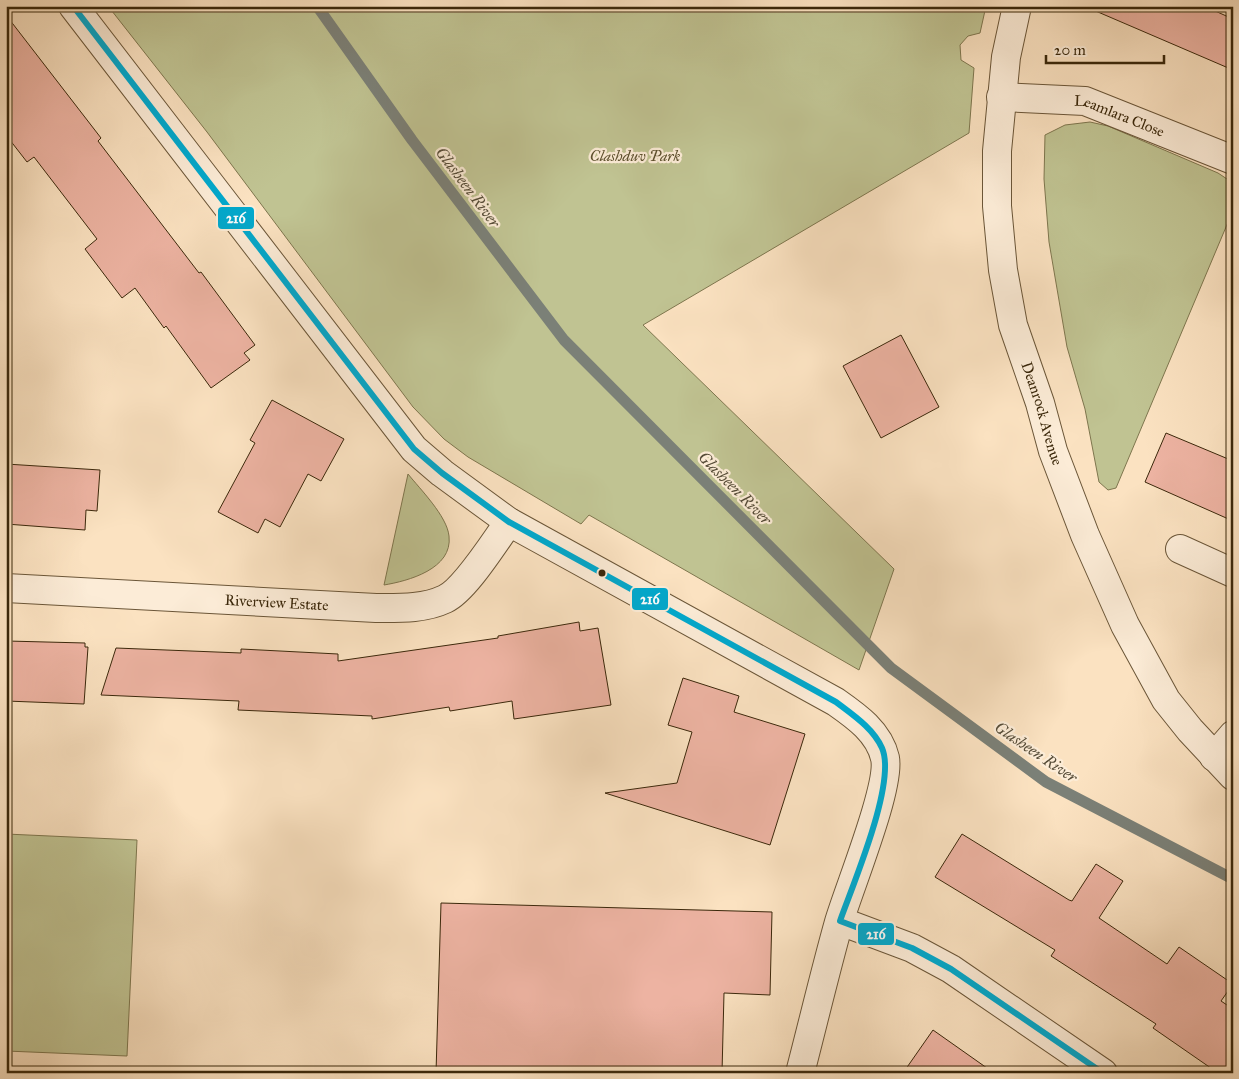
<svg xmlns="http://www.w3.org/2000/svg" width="1239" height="1079" font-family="'IM FELL Great Primer',serif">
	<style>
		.green { fill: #c0c392; stroke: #7e764e }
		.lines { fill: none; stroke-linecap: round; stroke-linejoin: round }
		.stream { stroke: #7b8077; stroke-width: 11 }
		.building { fill: #edb3a2; stroke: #3b280b }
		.minor-casing { stroke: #6b5638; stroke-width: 30 }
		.minor { stroke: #fcecd7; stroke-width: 28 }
		.bus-1-casing { stroke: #fcecd7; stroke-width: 10 }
		.bus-1 { stroke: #00a9ce; stroke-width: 6 }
		.bus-dot { fill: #3b280b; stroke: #fcecd7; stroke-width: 2 }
		.labels { text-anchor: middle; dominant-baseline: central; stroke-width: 4.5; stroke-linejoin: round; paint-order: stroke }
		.street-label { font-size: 15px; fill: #3b280b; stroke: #fcecd7 }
		.park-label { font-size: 15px; font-style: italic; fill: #5c4f2d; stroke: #fcecd7 }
		.water-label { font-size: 16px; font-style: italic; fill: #564c38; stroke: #fcecd7 }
		.line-badge { stroke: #fcecd7; stroke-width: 2 }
		.badge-label { font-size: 14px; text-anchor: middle; font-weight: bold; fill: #fff }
	</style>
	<rect width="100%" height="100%" fill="#fbe2c1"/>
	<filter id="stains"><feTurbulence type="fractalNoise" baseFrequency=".004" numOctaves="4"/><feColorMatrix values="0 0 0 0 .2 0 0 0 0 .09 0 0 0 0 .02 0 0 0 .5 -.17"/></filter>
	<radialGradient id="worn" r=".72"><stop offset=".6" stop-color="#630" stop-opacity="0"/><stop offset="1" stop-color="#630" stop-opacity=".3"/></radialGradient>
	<!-- green -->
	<path class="green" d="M108,6h878l-6,27 -12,3 -8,9 1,15 13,8 -5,65 -326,192 251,244 -35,101 -270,-155 -8,9 -113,-67 -24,-18 -31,-32 -206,-275z
		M1090,122l18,4 110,47 15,10v27l-7,17 -110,261 -8,2 -9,-8 -14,-73 -18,-62 -18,-105 -5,-63 1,-44 20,-10z
		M408,474c12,15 39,42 41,62 4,33 -41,45 -65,49z
		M6,834l131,6 -10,216 -121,-5z"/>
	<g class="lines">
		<!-- stream -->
		<path class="stream" d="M317,6l95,134 152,200 327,328 155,114 187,97"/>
	</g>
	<!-- building -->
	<path class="building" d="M1084,6h120l29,13v51z
		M6,15l95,123 -3,3 101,132 2,-1 54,73 -11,8 6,7 -39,28 -45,-62 -2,2 -29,-40 -13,10 -37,-49 12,-10 -63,-82 -7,5 -21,-27z
		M901,335l38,72 -58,31 -38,-72z
		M272,400l72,39 -23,42 -13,-7 -28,53 -15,-8 -7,14 -40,-21 37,-69 -5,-3z
		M1166,433l67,28v60l-88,-39z
		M6,464l94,6 -3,41 -11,-1 -1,20 -79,-6z
		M579,622l1,9 18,-3 13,77 -97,14 -2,-18 -62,10 -1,-4 -77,12v-3l-134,-6 1,-9 -138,-6 15,-47 125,5v-4l97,5v7l160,-23v-2z
		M7,641l78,2v4h3l-4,57 -78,-3z
		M683,678l56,18 -5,16 71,22 -35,111 -165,-52 72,-10 15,-51 -24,-7z
		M962,834l107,66 3,1 24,-37 27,17 -24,37 68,46 12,-17 54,37 -12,17 12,8v64h-15l-65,-45 3,-4 -105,-68 4,-6 -120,-73z
		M441,903l331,9 -2,83 -46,-2 -2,80h-286z
		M933,1030l61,43h-91z"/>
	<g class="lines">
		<defs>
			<g id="minor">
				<path d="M73,6l341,443 28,24 67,49 327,180c20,14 43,30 49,56 6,28 -36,130 -46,164 -14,50 -26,101 -39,151"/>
				<path id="s1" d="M1017,6l-11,51 -9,94v55l6,64 10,55 27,78 13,48 32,84 40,90 41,75 24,30 43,46"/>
				<path id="s2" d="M1001,97l84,4 148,59"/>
				<path d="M1180,549l53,24"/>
				<path id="s3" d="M6,588l370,20c23,0 48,1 69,-9 20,-9 50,-58 64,-77"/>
				<path d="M1214,757l19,-22"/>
				<path d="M840,921l72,27 39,21 152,104"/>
			</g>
		</defs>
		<!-- minor casing -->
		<use href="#minor" class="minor-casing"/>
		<!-- minor -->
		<use href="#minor" class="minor"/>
		<defs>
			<path id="bus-1" d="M73,6l341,443 28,24 67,49 327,180c17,13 37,26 46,46 15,34 -29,136 -42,173l72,27 39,21 152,104"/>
		</defs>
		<!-- bus-1 casing -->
		<use href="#bus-1" class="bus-1-casing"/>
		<!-- bus-1 -->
		<use href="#bus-1" class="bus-1"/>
	</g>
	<!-- markers -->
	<circle class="bus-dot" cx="602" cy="573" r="4.5"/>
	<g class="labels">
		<!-- street labels -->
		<g class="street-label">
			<text stroke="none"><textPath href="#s2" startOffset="121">Leamlara Close</textPath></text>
			<text stroke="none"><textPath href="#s1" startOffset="415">Deanrock Avenue</textPath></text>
			<text stroke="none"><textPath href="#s3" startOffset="271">Riverview Estate</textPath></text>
		</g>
		<!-- park labels -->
		<g class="park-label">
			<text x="635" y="156">Clashduv Park</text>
		</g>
		<!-- water labels -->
		<g class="water-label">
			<text transform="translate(468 187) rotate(53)">Glasheen River</text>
			<text transform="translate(735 488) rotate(45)">Glasheen River</text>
			<text transform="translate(1036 752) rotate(34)">Glasheen River</text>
		</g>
	</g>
	<g class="line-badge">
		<rect x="217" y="206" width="38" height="24" rx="5" fill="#00a9ce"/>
		<rect x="631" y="587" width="38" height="24" rx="5" fill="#00a9ce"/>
		<rect x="857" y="922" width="38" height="24" rx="5" fill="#00a9ce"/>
	</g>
	<g class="badge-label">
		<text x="236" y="223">216</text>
		<text x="650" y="604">216</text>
		<text x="876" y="939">216</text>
	</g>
	<!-- margin -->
	<rect width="1239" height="1079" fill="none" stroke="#fbe2c1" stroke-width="25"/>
	<rect x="8" y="8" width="1224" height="1064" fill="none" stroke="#3b280b" stroke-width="2.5"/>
	<rect x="12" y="12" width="1214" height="1054" fill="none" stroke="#3b280b"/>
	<!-- scale -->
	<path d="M1046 55v8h118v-8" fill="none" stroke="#3b280b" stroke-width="2.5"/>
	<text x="1054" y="55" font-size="15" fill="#3b280b" stroke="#fcecd7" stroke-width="4" paint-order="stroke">20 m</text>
	<rect width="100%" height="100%" filter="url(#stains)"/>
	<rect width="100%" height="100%" fill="url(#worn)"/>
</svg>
